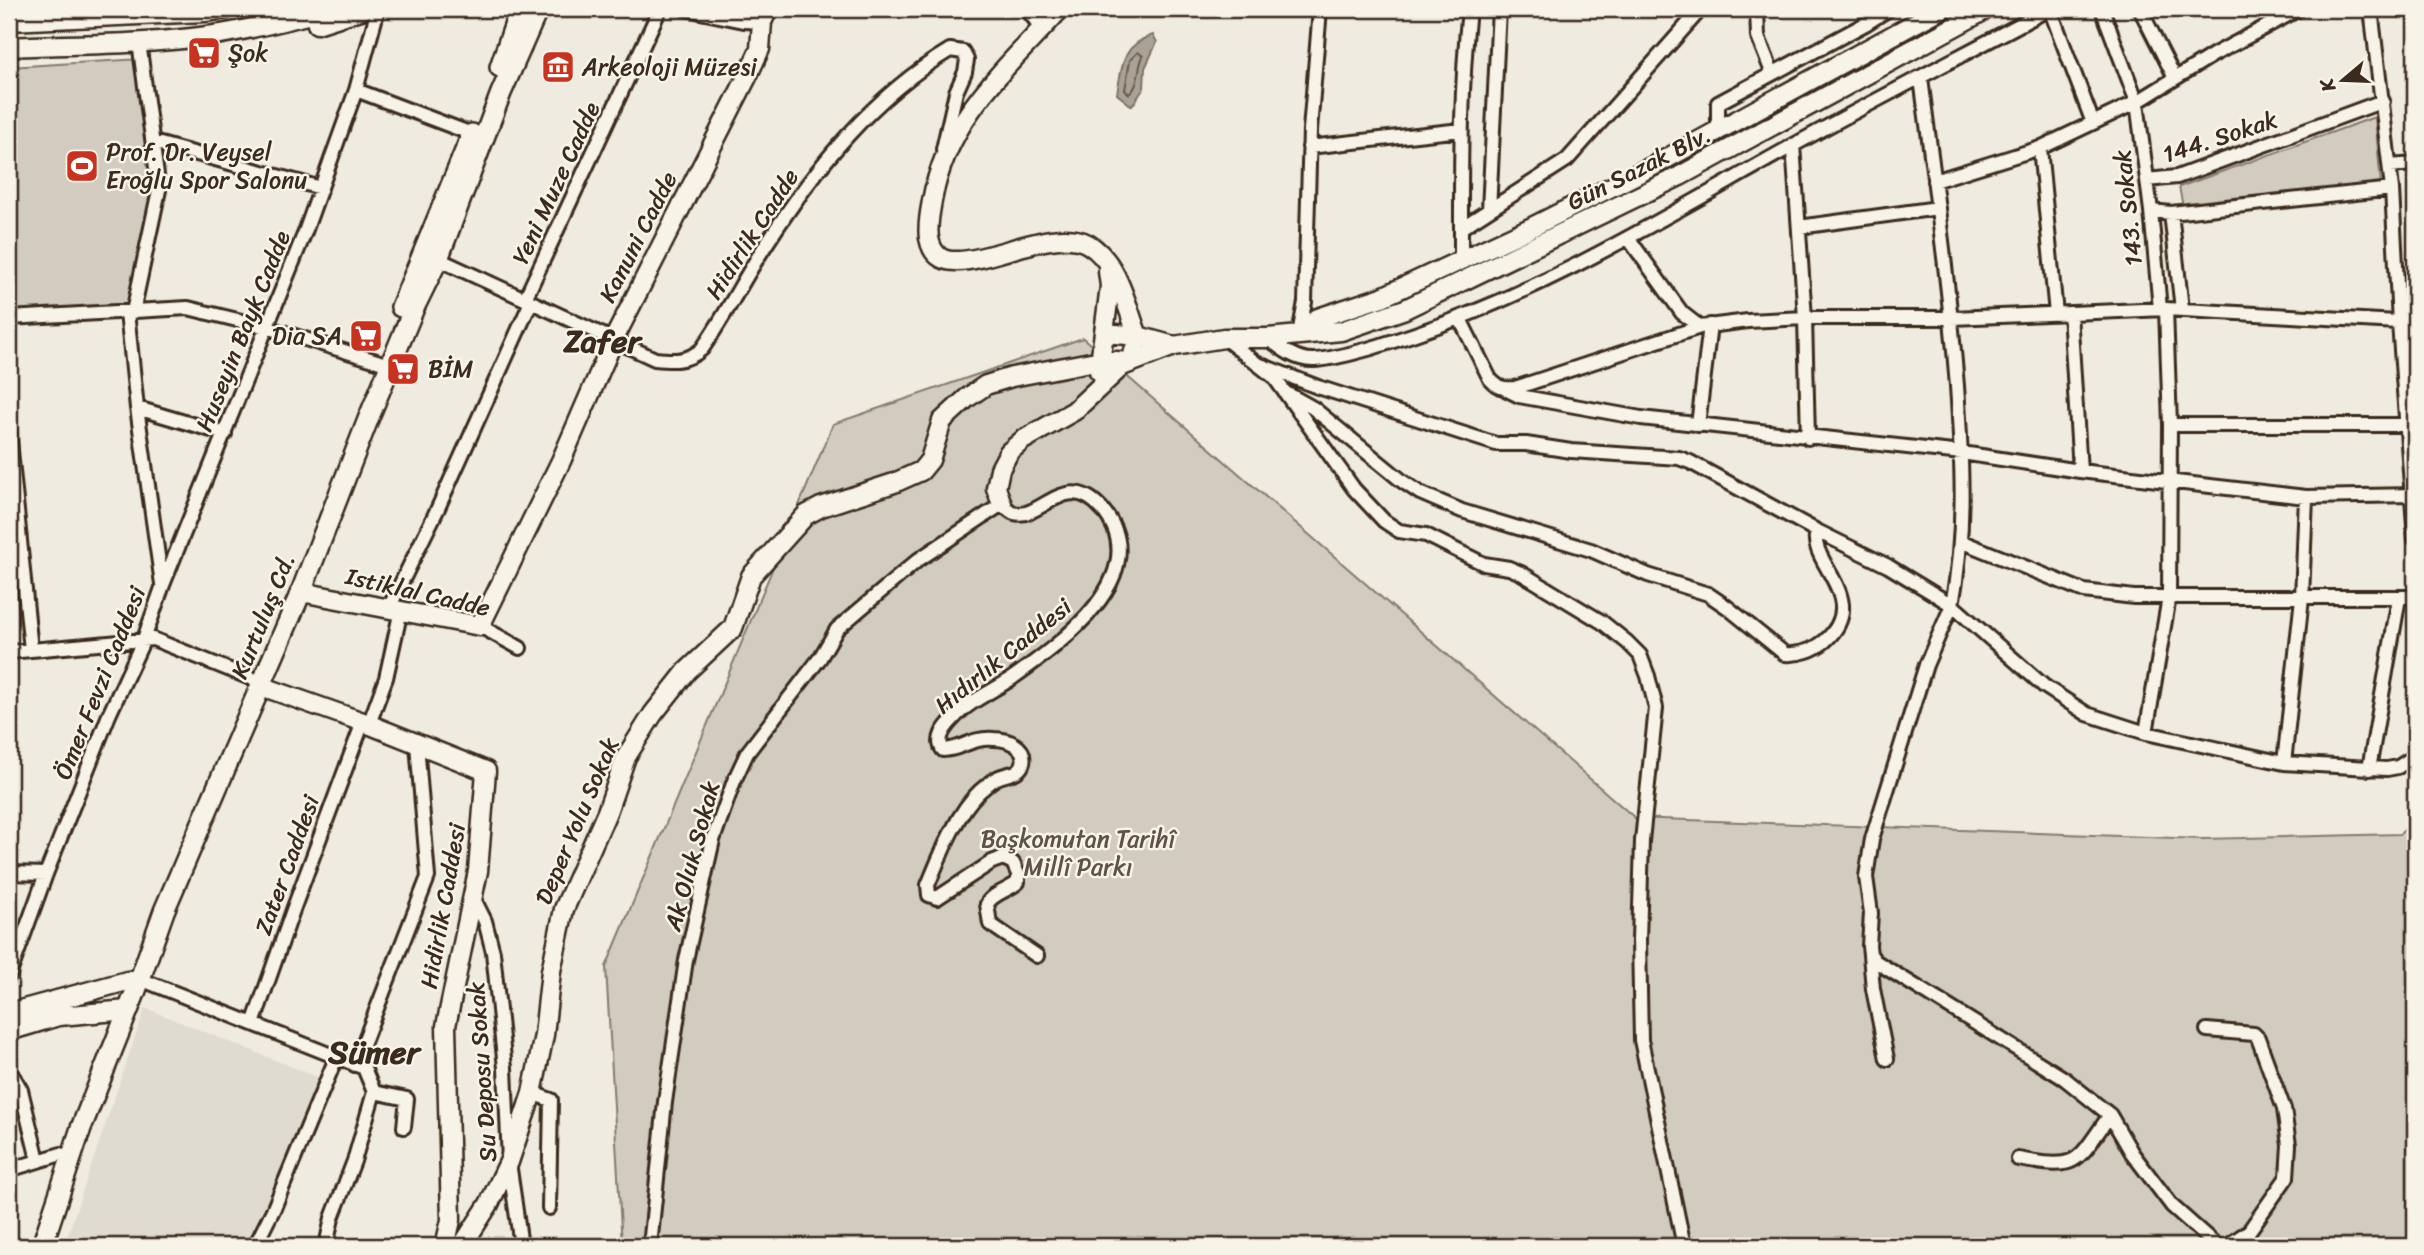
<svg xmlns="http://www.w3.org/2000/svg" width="2424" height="1255" font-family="Sriracha,sans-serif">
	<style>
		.built { fill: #e0dbd0 }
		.green { fill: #d1cbc0; stroke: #867a6f; stroke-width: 2 }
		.water { fill: #aaa296; stroke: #7e7266; stroke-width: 2 }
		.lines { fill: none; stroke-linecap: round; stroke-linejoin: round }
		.shore { stroke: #675a4e; stroke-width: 2 }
		.street-casing { stroke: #3b2a1e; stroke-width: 18 }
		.secondary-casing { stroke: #3b2a1e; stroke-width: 23 }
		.primary-casing { stroke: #3b2a1e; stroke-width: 24 }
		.street { stroke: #f7f3e8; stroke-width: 12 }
		.secondary { stroke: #f7f3e8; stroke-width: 18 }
		.primary { stroke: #f7f3e8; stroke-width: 19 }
		.labels { text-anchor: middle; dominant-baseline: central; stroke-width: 5; stroke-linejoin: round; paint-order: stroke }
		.poi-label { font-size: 24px; fill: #3b2a1e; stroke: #f7f3e8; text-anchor: start }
		.street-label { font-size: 24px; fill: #3b2a1e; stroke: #f7f3e8 }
		.park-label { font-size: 24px; fill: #605246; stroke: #f7f3e8 }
		.district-label { font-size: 32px; font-weight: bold; fill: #3b2a1e; stroke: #f7f3e8 }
	</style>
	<rect width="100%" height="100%" fill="#efebe0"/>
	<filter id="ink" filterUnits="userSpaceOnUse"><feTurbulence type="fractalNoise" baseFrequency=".0143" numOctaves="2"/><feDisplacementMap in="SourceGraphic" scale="14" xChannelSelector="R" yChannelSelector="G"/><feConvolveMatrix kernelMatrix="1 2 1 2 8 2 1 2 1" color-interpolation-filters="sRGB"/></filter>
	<g filter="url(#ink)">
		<!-- built -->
		<path class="built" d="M145,1008l180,72 -77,166h-184z"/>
		<!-- green -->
		<path class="green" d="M141,59l18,131 -26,122 -124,6v-251z
			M2375,117l6,68 -198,22 -4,-20z
			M1083,338l552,480 567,21 198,-5 15,-14v426h-1793l-16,-279 227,-543z"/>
		<!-- water -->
		<path class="water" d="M1153,35l4,7 -12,26 -1,20 -12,18 -15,-12c5,-29 5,-49 36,-59z"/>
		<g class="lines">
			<!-- shore -->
			<path class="shore" d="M1138,52l5,4c-6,13 -3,30 -14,38l-4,-4 5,-30z"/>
			<defs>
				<path id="street" d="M686,9l58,12 18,1
					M1027,9l15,20
					M1757,9l1,28 14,35
					M2050,9l43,114
					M2102,9l35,93 14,109 9,98
					M2140,9l35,69
					M2371,9l21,180 7,134 16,216
					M1921,78c13,102 28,205 36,308 5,74 9,146 -5,219l92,81 43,28 59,19 138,30 103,6 11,-2 17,-11
					M356,90l116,44
					M1718,131v-28l149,-80 22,-14
					M153,142l168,46
					M1793,145l12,173 3,120
					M1309,147l152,-17
					M2040,148l16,166
					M2390,166l25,-2
					M2147,180l30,-3 206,-76
					M1934,181l106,-33 97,-46 76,-47 86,-46
					M1489,210l10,-201
					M2151,211l20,2 221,-24
					M2171,213l11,96
					M1799,227l139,-19
					M1461,228l106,-68 134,-151
					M1629,239l53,74 18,14
					M438,259l217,100c19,2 32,3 47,-10 24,-34 42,-71 65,-106 48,-75 106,-147 183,-193l13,2 4,8 -2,12 -9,20 -13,57
					M1461,261c0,-84 -1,-169 8,-252
					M525,299l135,-290
					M127,312l10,96 25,176
					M133,312l26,-122 -20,-148
					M2070,313l10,158
					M9,318l179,-10 78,19 114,35
					M1460,319l30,60c8,9 13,10 25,9l185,-61 48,-6 57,-3h147l214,-9 249,14
					M1299,334l6,-32 5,-172 10,-121
					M1224,338l50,39 80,112 30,32 15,10 27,4 58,29 25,4 12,5 81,49 25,20 13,13 8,21 8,32 -14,133 -3,99 2,100 43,206
					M1268,338c13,11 29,23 47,22 28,-2 70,-16 97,-25 135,-45 256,-120 380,-189 85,-47 171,-91 257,-137
					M1258,364l60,23 178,57h30l45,7 108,7 11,4 127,69c-11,30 55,68 8,110 -11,9 -26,14 -40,13l-58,-47 -19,-13 -60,-19 -57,-25 -129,-39 -42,-18 -18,-12 -89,-73 -25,-14
					M1505,389l14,7 122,22 321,35 118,18 226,26 109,-2
					M137,408l88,26
					M1698,425l12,-100
					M2170,425h237
					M9,431l22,219
					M1817,531l71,35 64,39 -26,60 -54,174 -6,38 5,36 -2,33 1,8 5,7 190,118 45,36 22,38 40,53 45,40
					M1960,541l124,50 50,6h281
					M389,608l49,-100 93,-206
					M480,626l40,22
					M9,652l144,-13 97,39
					M369,724l17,-46 15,-68
					M2146,733l23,-136 1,-172 -4,-116
					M2284,763l18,-165 4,-101
					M2369,769l30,-171
					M9,873l37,1
					M473,897l12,24 8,31 12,116 4,94 12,84
					M1870,955l3,34 14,70
					M9,976l37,-102 63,-159 35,-76 19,-54 142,-353 51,-142 22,-81
					M140,979l224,89 10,24 33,7 -3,28
					M253,1024l40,-114 70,-188
					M2207,1030l47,4 4,4 26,71 5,36 -2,32 -38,54 -22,15
					M355,1065l73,-188 -11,-133
					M9,1069l12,21 17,70
					M532,1093l19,7 -2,108
					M2018,1159c62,11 57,5 92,-44
					M9,1170l52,-16
					M255,1246l19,-38 62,-150
					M326,1246l6,-28 22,-57 20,-69
					M650,1246l15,-144 21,-142 27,-120 21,-59 13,-28 73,-95 17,-29 81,-69 84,-56c4,3 8,8 12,9 26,8 52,-45 88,-4 56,65 -43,136 -91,170 -18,12 -43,23 -57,39 -9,9 -19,21 -11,32 18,0 28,-13 51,-11 13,0 33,7 29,24 -3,12 -17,10 -26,15 -6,3 -12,9 -17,13 -23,21 -40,65 -52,94l1,10 8,3 55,-36 11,-4 10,5 5,11v8c-10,9 -25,11 -31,22l3,20 47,32"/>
				<path id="secondary" d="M1060,9c-54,60 -113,108 -128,192 -2,11 -5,25 -3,37 3,16 12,24 29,23 35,0 99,-35 130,-17 30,18 38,61 50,92l36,10
					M9,21l196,-9 21,-3
					M317,24l47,-15
					M9,47c66,-3 133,-2 199,-11 41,-6 81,-16 121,-27
					M1299,334l19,-16 64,-21 43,-20 101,-47 125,-63 290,-158
					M1099,371l11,-85 -2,-15
					M1002,504l-6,-16 4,-19 9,-17 14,-12 51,-29 48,-45 52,-20 50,-8h44l73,-7 64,-22 275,-133 307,-167
					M301,592l179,34 81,-165 53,-122 133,-262 13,-28 2,-27 6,-13
					M261,686l102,36 123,49 -8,100 -32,155 5,194 -6,26
					M9,1013l118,-32 13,-2
					M9,1031l50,-15 69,-6
					M462,1246l27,-42 20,-42 23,-69 12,-58 7,-64 13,-62 43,-97 19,-55 27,-43 34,-43 46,-43 18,-52 55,-61 15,-8 73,-24 27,-12 9,-11 12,-39 25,-23 19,-13 26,-8 89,-17 30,2 7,-26 -33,-3"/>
				<path id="primary" d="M500,67l20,-58
					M401,307l71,-173
					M42,1246l39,-118 54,-135 29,-82 137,-319 68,-175 45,-109 24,-49 63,-166 37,-84"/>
			</defs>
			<!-- street casing -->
			<use href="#street" class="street-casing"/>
			<!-- secondary casing -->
			<use href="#secondary" class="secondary-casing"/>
			<!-- primary casing -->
			<use href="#primary" class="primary-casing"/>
			<!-- street -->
			<use href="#street" class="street"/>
			<!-- secondary -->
			<use href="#secondary" class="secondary"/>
			<!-- primary -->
			<use href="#primary" class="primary"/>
		</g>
	</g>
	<!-- icons -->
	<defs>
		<symbol id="supermarket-square" viewBox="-11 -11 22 22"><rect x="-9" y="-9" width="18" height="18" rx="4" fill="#c8321e" stroke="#f7f3e8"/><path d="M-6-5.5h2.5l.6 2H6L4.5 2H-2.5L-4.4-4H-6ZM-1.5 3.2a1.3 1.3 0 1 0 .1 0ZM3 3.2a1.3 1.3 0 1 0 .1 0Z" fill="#fff"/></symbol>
		<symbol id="museum-square" viewBox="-11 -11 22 22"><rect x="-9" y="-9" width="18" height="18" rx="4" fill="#c8321e" stroke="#f7f3e8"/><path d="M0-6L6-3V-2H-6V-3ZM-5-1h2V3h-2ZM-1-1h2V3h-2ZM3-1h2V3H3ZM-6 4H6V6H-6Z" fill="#fff"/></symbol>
		<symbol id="stadium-square" viewBox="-11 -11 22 22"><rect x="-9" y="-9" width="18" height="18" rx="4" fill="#c8321e" stroke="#f7f3e8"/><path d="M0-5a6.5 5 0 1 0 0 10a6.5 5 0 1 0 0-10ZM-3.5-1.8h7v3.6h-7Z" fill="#fff"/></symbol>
	</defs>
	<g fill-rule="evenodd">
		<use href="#supermarket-square" x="185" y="34" width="38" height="38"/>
		<use href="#museum-square" x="539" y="48" width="38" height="38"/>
		<use href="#stadium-square" x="63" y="147" width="38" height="38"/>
		<use href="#supermarket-square" x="347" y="317" width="38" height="38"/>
		<use href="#supermarket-square" x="384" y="350" width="38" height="38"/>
	</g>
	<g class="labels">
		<!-- poi labels -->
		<g class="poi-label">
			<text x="228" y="53">Şok</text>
			<text x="582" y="67">Arkeoloji Müzesi</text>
			<text x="106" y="152">Prof. Dr. Veysel<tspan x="106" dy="28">Eroğlu Spor Salonu</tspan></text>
			<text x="342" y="336" text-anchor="end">Dia SA</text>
			<text x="428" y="369">BİM</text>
		</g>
		<!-- street labels -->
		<g class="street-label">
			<text transform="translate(2220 137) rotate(-18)">144. Sokak</text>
			<text transform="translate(1639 168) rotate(-27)">Gün Sazak Blv.</text>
			<text transform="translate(556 183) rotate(-65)">Yeni Muze Cadde</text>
			<text transform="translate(2128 208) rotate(-96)">143. Sokak</text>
			<text transform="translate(752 234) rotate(-57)">Hidirlik Cadde</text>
			<text transform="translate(638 237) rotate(-63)">Kanuni Cadde</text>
			<text transform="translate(243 331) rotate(-68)">Huseyin Bayk Cadde</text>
			<text transform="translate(418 592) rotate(13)">Istiklal Cadde</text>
			<text transform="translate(263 616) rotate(-68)">Kurtuluş Cd.</text>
			<text transform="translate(1003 656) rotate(-39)">Hıdırlık Caddesi</text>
			<text transform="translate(100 683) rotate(-68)">Ömer Fevzi Caddesi</text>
			<text transform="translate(577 821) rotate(-67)">Deper Yolu Sokak</text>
			<text transform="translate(692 856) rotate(-75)">Ak Oluk Sokak</text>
			<text transform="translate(287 865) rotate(-70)">Zater Caddesi</text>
			<text transform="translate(443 906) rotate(-80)">Hidirlik Caddesi</text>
			<text transform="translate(482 1072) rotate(-94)">Su Deposu Sokak</text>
		</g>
		<!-- park labels -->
		<g class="park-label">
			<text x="1078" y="839">Başkomutan Tarihî<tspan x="1078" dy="28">Millî Parkı</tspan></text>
		</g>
		<!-- district labels -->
		<g class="district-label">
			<text x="602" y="341">Zafer</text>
			<text x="374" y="1052">Sümer</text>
		</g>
	</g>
	<!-- margin -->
	<rect width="2424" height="1255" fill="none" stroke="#f7f3e8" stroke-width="35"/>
	<rect x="18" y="18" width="2389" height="1220" fill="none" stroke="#3b2a1e" stroke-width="2.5" filter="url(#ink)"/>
	<!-- north arrow -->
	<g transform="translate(2343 80) rotate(251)" stroke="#f7f3e8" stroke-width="5" paint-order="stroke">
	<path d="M0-5L12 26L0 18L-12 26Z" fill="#3b2a1e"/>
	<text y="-10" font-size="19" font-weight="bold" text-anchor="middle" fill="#3b2a1e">K</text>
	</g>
</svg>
